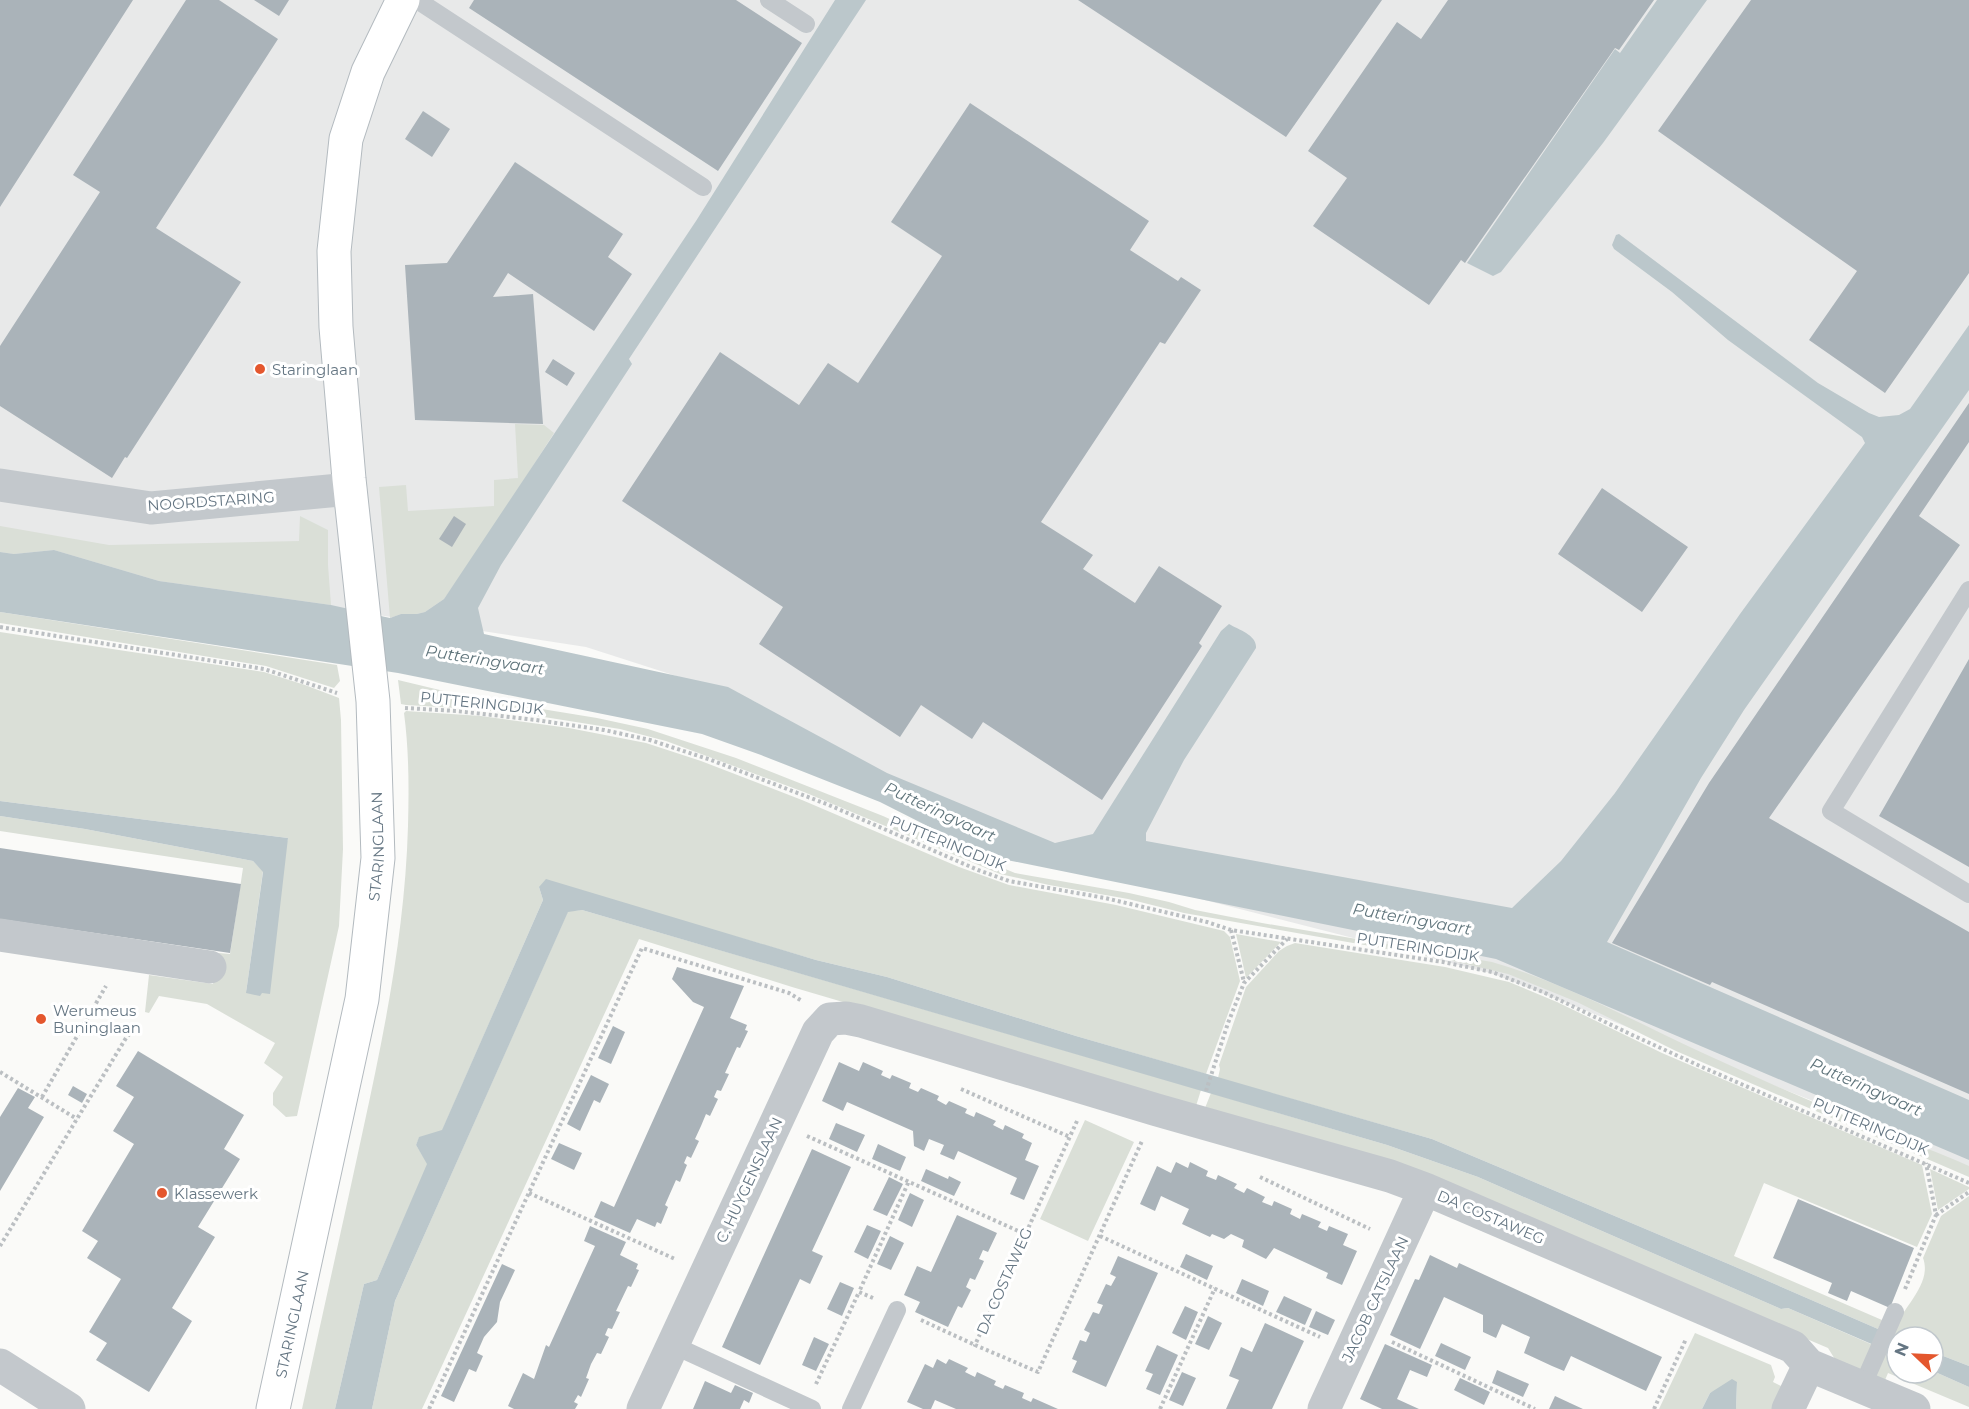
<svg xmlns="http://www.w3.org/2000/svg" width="1969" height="1409" font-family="Montserrat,sans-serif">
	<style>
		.built { fill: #e8e9e9 }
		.green { fill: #dadfd7 }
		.water { fill: #bbc7cb }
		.building { fill: #aab3b9 }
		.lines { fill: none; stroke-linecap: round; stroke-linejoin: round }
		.secondary-casing { stroke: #b3babf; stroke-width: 35 }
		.path { stroke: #bbbfc2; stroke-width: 4; stroke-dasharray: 3 3; stroke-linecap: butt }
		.lane { stroke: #c3c8cc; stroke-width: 18 }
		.street { stroke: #c3c8cc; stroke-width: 33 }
		.secondary { stroke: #fff; stroke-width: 33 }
		.poi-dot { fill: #e4572e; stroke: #fff; stroke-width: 2 }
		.labels { text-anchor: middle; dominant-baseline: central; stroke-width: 6; stroke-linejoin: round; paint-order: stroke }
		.poi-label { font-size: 15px; fill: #657683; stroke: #fff; text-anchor: start }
		.street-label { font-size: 15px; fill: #657683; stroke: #fff }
		.water-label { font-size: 16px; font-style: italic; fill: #60757c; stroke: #fff }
	</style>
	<rect width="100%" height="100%" fill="#fafaf8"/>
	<!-- built -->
	<path class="built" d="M0,0h1969v1168l-121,-53 -354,-141 -532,-136 -208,-137 -168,-54 -586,-90z"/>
	<!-- green -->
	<path class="green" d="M515,424l29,1 10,8 -66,103 -44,63 -19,13 -8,2h-16l-11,4 -11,-131 27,-2 2,26 86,-5v-26l24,-2z
		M300,516l28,14v35l3,40 -172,-24 -105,-31 -40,4 -14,-2v-26l109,19 190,-4z
		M0,612l337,53 3,16 -6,7 -68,-22 -266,-43z
		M0,632l264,40 41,13 34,13 2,22 2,129 -4,77 -42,190 -11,1 -13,-12v-12l10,-16 -19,-14 11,-20 -68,-39 -48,-8 -10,17 -4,-1 4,-37 64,9 6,-31 11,1 13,-86 -243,-37v-15l85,13 168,32 10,10 -17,122 42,-155 -288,-37z
		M398,680l71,17 128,21 51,11 88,29 147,58 73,33 59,24 114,20 40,9 26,8 67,13 230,39c74,21 143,60 213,92 57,26 114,51 171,75 31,13 63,23 93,37v11l-293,-126 -99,-49 -69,-28 -59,-14 -265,-47 -56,-14 -79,-14 -49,-11 -196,-82 -138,-51 -46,-12 -76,-12 -69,-8 -69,-4 -5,-1z
		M406,711l75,5 88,12 77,15 55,18 101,39 157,67 50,18 107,20 108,26 6,6 10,44 -34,93 -130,-38 -189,-59 -71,-17 -79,-23 -198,-50 4,13 -101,231 -23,7 -3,7 12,19 -51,116 -13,4 -29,125h-33c20,-93 41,-186 61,-279 22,-101 42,-200 45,-304 1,-38 1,-75 -4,-113z
		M582,910l619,180 -5,16 -404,-119 -153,-48 -217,470h-50l23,-108 173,-390z
		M1236,934l45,8 -35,36z
		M1295,943l150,24 64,15 48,20 105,51 260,112 10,49 -15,33 -153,-64 -30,73 148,64 -4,9 -147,-64 -299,-126 -214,-61 2,-9 -1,-4 27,-78 33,-36 8,-5z
		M1211,1093l176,52 91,32 303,132 7,-1 85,37 -12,30 -25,-14 -8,-13 -225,-96 -398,-144z
		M1085,1120l49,22 -46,99 -48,-22z
		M1930,1169l39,18v2l-31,21z
		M1969,1196v170l-36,-14v-15h-31l-9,-4c7,-24 40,-48 30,-75l18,-42z
		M1695,1333l76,32 4,12 -2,5 10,5 -11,22h-36l1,-27 -27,11 -8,16h-43z
		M1885,1350l12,5v18h36v-2l36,16v20l-81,-34 -5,12 -10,-5z"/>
	<!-- water -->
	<path class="water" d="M835,0h31l-237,359 3,5 -131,201 -23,43 6,26 244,53 159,86 168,70 38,-9 128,-203 8,-7c10,6 28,11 27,24l-72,112 -38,73v8l366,67 49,-47 54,-68 125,-179 125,-171 -3,-6 -134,-97 -56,-48 -58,-43 -2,-4 4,-10 3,-1 199,149 51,30 10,4 20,-2 11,-6 59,-84v65l-225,320 -43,68 -94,164 362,158v60l-473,-201 -504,-102 -25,-11 -87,-44 -119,-47 -59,-21 -304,-61 -398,-61v-60l14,2 40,-4 105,31 172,24 59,13 11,-4h16l8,-2 19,-13 252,-378z
		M1657,0h50l-104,143 -102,129 -8,4 -26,-13 148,-214 5,4z
		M0,801l288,37 -18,156 -8,-1 -2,3 -14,-3 17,-121 -10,-11 -168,-32 -85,-13z
		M546,879l270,81 71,17 189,59 356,103 299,126 147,64 24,8h-5v18l-109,-47 -7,1 -303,-132 -91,-32 -805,-235 -14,2 -173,389 -23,108h-37l29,-125 13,-4 50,-116 -11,-19 3,-8 23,-7 101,-230 -4,-13z
		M1933,1352l36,14v21l-36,-16z
		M1732,1379l5,3 -1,27h-34l8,-16z"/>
	<!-- building -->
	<path class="building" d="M0,0h133l-133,207z
		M186,0h33l59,39 -122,189 85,54 -114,176 -2,-1 -13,21 -112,-72v-60l100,-154 -27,-17z
		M254,0h35l-10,16z
		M474,0h262l66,43 -84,128 -249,-163z
		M1078,0h304l-96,137z
		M1448,0h206l-35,50 -4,-2 -150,215 -4,-3 -32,45 -116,-79 34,-48 -39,-27 89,-129 24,17z
		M1751,0h218v273l-84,120 -76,-53 48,-69 -199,-140z
		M970,103l179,118 -19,29 48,31 3,-4 20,13 -36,54 -5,-2 -119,180 52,33 -10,14 52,34 24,-37 63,40 -23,37 3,3 -100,154 -119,-78 -11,17 -51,-34 -21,32 -141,-93 24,-37 -161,-106 98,-149 79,53 29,-42 30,20 84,-127 -51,-34z
		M423,111l27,18 -18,28 -27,-18z
		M515,162l108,72 -15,23 24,17 -38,57 -86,-58 -15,24 40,-3 10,130 -128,-4 -10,-155 42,-2z
		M553,359l22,14 -8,13 -22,-14z
		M1969,403v39l-50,74 41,29 -191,273 200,114v162l-257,-112 -2,3 -98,-42 97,-160z
		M1602,488l86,59 -46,65 -84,-58z
		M454,516l12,8 -14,23 -13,-8z
		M1969,659v208l-90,-51z
		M0,848l241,36 -11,69 -230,-34z
		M677,967l67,19 -14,32 17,7 -2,5 3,1 -8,17 -3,-1 -12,26 4,1 -8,17 -4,-1 -3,7 4,2 -8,17 -4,-2 -5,12 -6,13 4,2 -8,17 -4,-2 -3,7 3,2 -7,17 -4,-2 -11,25 3,2 -7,17 -4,-2 -2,5 -18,-8 -7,14 -36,-16 7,-16 13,6 90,-200 -11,-5 -21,-23z
		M613,1026l12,6 -14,32 -13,-6z
		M138,1051l106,64 -20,34 16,10 -42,68 17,10 -43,71 20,13 -43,71 -53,-32 11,-17 -18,-11 32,-53 -34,-21 11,-17 -16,-10 52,-87 -21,-13 21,-34 -18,-11z
		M839,1062l20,9 4,-9 20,9 -2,4 9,4 2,-4 19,8 -2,5 9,4 3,-4 18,8 -2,4 9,5 3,-4 18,8 -2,4 9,4 2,-5 20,9 -3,4 10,5 2,-5 19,9 -2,4 10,5 -7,17 14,6 -15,34 -14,-6 7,-16 -59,-27 -4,9 -14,-6 4,-9 -15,-6 -5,12 -10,-5 -1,-15 -66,-29 -4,9 -21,-10z
		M591,1075l18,9 -9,19 -6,-3 -14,31 -13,-7z
		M73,1086l14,8 -5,9 -14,-8z
		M18,1088l17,9 -7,11 16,9 -44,74v-74z
		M836,1123l29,12 -8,17 -28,-13z
		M559,1143l23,10 -8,17 -23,-11z
		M878,1144l28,13 -6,14 -28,-12z
		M812,1149l39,18 -39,84 11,5 -13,28 -10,-5 -40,86 -38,-18z
		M1176,1162l12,6 2,-6 18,9 -2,5 10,4 2,-5 19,9 -3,4 10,5 3,-5 18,9 -3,5 10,4 2,-5 18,8 -2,5 10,5 2,-5 19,8 -3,5 9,4 2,-5 19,8 -5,11 14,6 -15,34 -16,-7 2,-5 -54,-25 -8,11 -24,-12 2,-7 -13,-6 -7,5 -12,-5 -2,3 -28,-13 7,-15 -28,-13 -6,15 -15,-7 17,-38 14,7z
		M926,1169l22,10 1,-3 12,6 -7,14 -33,-15z
		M889,1177l14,7 -16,32 -14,-6z
		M910,1193l14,7 -12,27 -14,-7z
		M1798,1199l116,49 -24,60 -39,-17 -4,10 -19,-8 4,-10 -59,-25z
		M957,1215l40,18 -9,19 -5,-2 -4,9 5,2 -9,19 -5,-2 -4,9 5,3 -9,18 -4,-2 -10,21 -33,-15 5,-10 -16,-7 13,-29 14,6z
		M867,1225l14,6 -13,28 -14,-7z
		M590,1226l36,16 -6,13 18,9 -2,5 3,1 -8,17 -3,-1 -12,25 4,1 -8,17 -4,-1 -3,7 4,2 -8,17 -4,-1 -6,11 -5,14 3,1 -8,18 -3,-2 -4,7 4,2 -3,5h-61l-6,-3 15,-33 11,6 12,-34 3,2 46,-101 -11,-5z
		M890,1236l14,7 -13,27 -14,-6z
		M1186,1254l27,12 -6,14 -27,-13z
		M1430,1255l27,13 2,-5 203,94 -16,34 -75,-35 -7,15 -12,-5 -28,-13 6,-16 -28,-13 -6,14 -13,-6v-17l-39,-18 -24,52 -30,-14 25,-56 4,1z
		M1118,1256l40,17 -52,114 -34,-15 5,-11 -5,-2 8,-19 6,2 4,-9 -6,-3 9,-18 6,2 4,-9 -6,-2 9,-19 5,2 5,-9 -6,-3z
		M502,1264l13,6 -15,32 -3,20 -13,15 -7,16 6,3 -7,16 -7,-3 -15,33 -13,-6z
		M1242,1279l27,12 -6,15 -27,-13z
		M840,1282l14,6 -12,28 -15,-7z
		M1284,1296l28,13 -7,16 -29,-13z
		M1185,1306l13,6 -12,28 -14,-7z
		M1316,1311l19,9 -7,15 -19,-8z
		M1208,1316l14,7 -13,27 -14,-6z
		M1265,1323l39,18 -32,68h-46l13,-29 -10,-4 12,-29 11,5z
		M814,1337l15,7 -13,27 -14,-6z
		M1441,1343l30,14 -6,13 -30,-14z
		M1385,1344l47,21 -5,12 -17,-7 -13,29 22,10h-37l-22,-10z
		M1157,1345l21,10 -18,40 -14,-6 7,-15 -8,-3z
		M937,1359l9,5 3,-5 19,9 -3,4 10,5 2,-5 19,9 -2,4 9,4 2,-4 19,8 -2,5 9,4 2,-4 25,11h-102l-21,-9 -4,9h-8l-16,-7 18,-38 8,4z
		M1497,1370l32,14 -6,13 -31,-14z
		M1182,1372l14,6 -13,28 -14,-6z
		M1460,1378l30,14 -6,13 -30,-15z
		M705,1381l26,12 4,-8 18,8 -4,10 -5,-3 -4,9h-47z
		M1555,1396l15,7 13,6h-34z"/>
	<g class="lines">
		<defs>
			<g id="secondary">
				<path id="s1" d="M273,1409l89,-410 16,-141 -5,-157 -24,-222 -13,-152 -2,-76 12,-112 22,-67 35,-72"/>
			</g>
		</defs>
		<!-- secondary casing -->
		<use href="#secondary" class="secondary-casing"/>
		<!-- path -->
		<path class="path" d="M0,627l264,42 73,24
			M405,708l52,3 79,9 68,10 46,10 61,20 118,45 149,65 31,11 96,17 102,24 24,8 212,32 49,10 51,20 85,41 74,34 267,116
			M1231,930l13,52
			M0,1072l77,47
			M961,1089l109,48
			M1206,1091l22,-68 16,-40 43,-44
			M42,1097l64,-111
			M1077,1121l-102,224 63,27 104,-231
			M807,1136l218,98
			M1260,1177l110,52
			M529,1193l146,66
			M1936,1215l33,-23
			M1100,1236l220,101
			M0,1246l126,-208 12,-14
			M1905,1289l31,-74 -10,-52
			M873,1298l-14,-6 50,-111
			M921,1320l54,25
			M1392,1342l143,67
			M816,1384l43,-92
			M429,1409l213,-461 147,45 13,8
			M1160,1409l55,-121
			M1654,1409l32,-70"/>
		<!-- lane -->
		<path class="lane" d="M417,0l286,187
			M769,0l37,24
			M1969,590l-138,221 138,83
			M673,1345l139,64
			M1862,1387l33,-75
			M851,1409l46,-99"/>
		<!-- street -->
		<path class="street" d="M0,485l151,23 199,-19
			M0,935l210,32
			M0,1365l69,44
			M643,1409l175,-377 12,-13 16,-1 15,3 296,89 233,66 35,13 368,158 16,18 105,44
			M1324,1409l101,-220
			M1788,1409l21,-44"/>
		<!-- secondary -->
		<use href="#secondary" class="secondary"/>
	</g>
	<!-- markers -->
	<g class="poi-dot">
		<circle cx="260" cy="369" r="6"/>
		<circle cx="41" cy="1019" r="6"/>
		<circle cx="162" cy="1193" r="6"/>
	</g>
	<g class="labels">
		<!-- poi labels -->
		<g class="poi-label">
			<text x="272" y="369">Staringlaan</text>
			<text x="53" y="1010">Werumeus<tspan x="53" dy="17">Buninglaan</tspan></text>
			<text x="174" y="1193">Klassewerk</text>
		</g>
		<!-- street labels -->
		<g class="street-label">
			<text transform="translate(211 501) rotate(-4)">NOORDSTARING</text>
			<text transform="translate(482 703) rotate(6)">PUTTERINGDIJK</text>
			<text transform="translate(948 843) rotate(22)">PUTTERINGDIJK</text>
			<text stroke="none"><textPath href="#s1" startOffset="573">STARINGLAAN</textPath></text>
			<text transform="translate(1418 947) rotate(9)">PUTTERINGDIJK</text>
			<text transform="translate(1871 1126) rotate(23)">PUTTERINGDIJK</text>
			<text transform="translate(749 1180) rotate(-65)">C. HUYGENSLAAN</text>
			<text transform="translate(1491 1217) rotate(23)">DA COSTAWEG</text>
			<text transform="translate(1004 1281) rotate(-66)">DA COSTAWEG</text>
			<text transform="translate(1375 1299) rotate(-65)">JACOB CATSLAAN</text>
			<text stroke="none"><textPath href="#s1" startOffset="87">STARINGLAAN</textPath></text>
		</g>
		<!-- water labels -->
		<g class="water-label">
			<text transform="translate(485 660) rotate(9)">Putteringvaart</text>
			<text transform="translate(940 812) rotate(25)">Putteringvaart</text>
			<text transform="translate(1412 919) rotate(10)">Putteringvaart</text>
			<text transform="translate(1866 1087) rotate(24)">Putteringvaart</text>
		</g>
	</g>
	<!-- north arrow -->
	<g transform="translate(1915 1355) rotate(293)"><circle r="28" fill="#ffffff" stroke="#c1c8cd" stroke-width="1.5"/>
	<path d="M0-4.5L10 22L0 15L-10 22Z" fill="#e4572e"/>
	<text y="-9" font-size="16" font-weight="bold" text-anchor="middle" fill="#657683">N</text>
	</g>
</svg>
